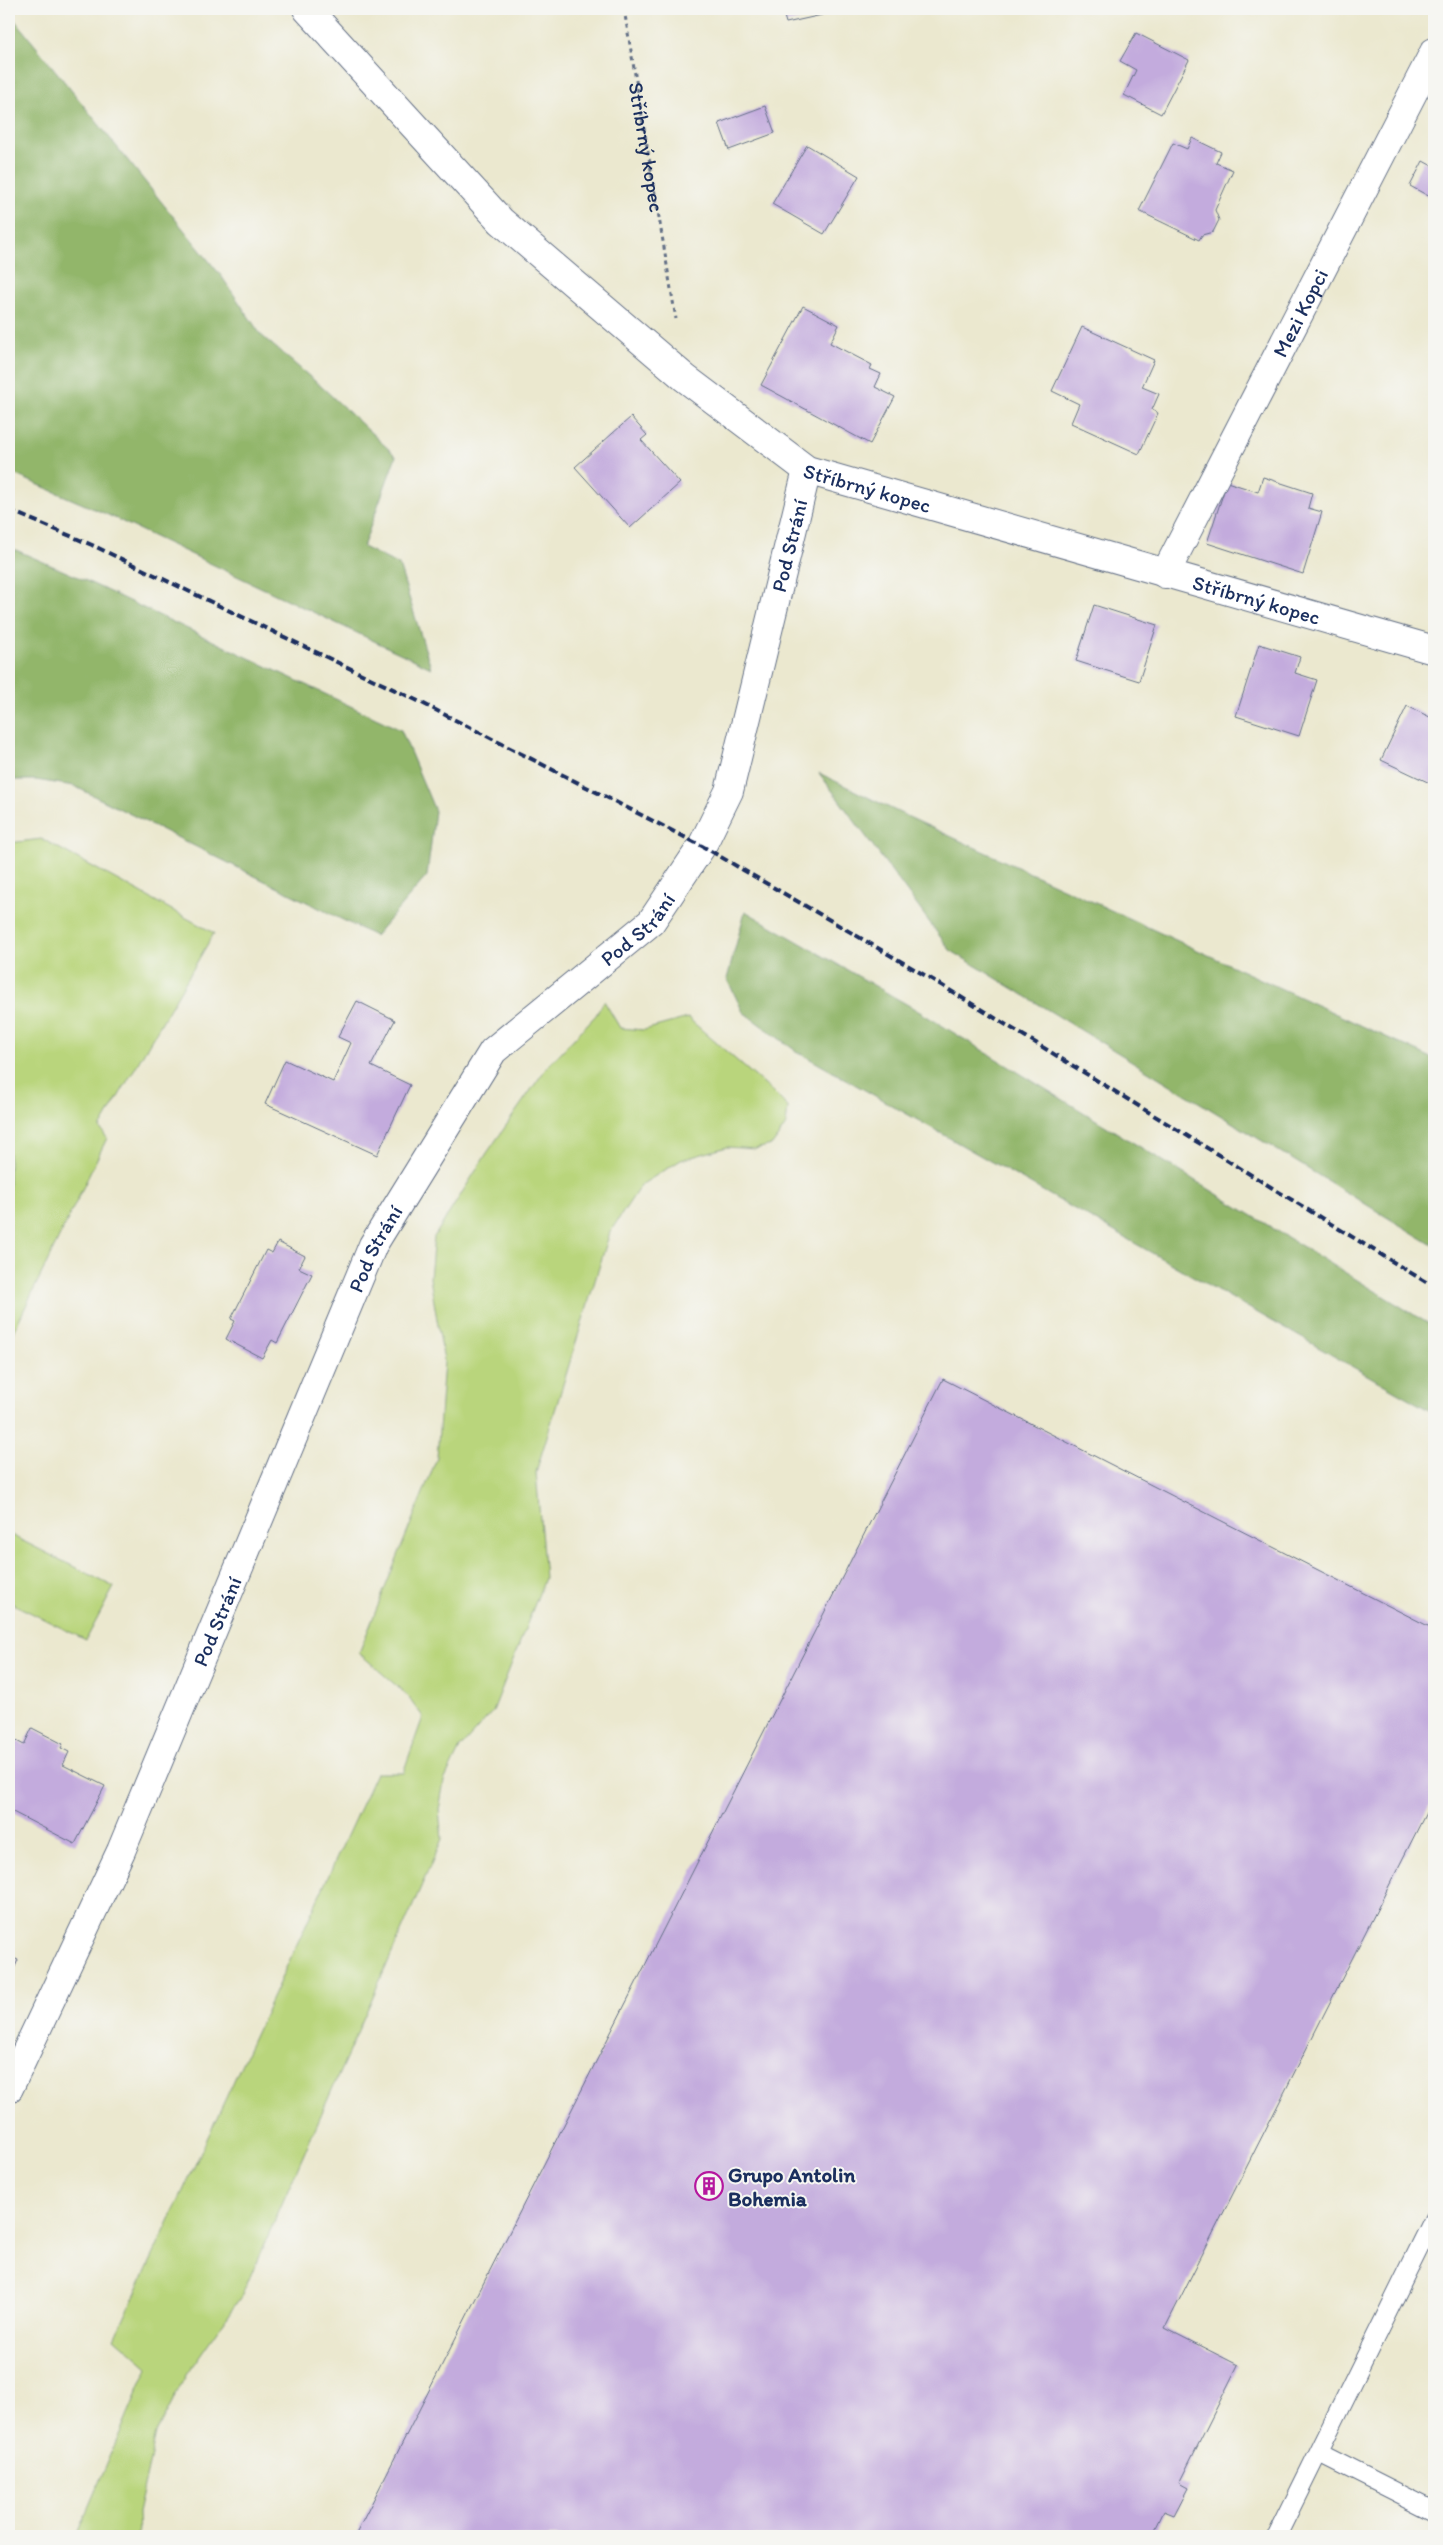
<svg xmlns="http://www.w3.org/2000/svg" width="1443" height="2545" font-family="Itim,sans-serif">
	<style>
		.green { fill: #b9d57b; stroke: #6a826c }
		.forest { fill: #92b66b; stroke: #567264 }
		.building { fill: #c3abdd }
		.lines { fill: none; stroke-linecap: round; stroke-linejoin: round }
		.lane-casing { stroke: #647086; stroke-width: 20 }
		.street-casing { stroke: #647086; stroke-width: 30 }
		.path { stroke: #647086; stroke-width: 3; stroke-dasharray: 4 4; stroke-linecap: butt }
		.lane { stroke: #fff; stroke-width: 18 }
		.street { stroke: #fff; stroke-width: 28 }
		.rail { stroke: #1b2f5e; stroke-width: 4; stroke-dasharray: 8 4; stroke-linecap: butt }
		.labels { text-anchor: middle; dominant-baseline: central; stroke-width: 4; stroke-linejoin: round; paint-order: stroke }
		.street-label { font-size: 21px; fill: #1b2f5e; stroke: #f6f6f2 }
		.poi-label { font-size: 21px; font-weight: bold; fill: #1b2f5e; stroke: #f6f6f2; text-anchor: start }
	</style>
	<rect width="100%" height="100%" fill="#f6f6f2"/>
	<filter id="ink" filterUnits="userSpaceOnUse"><feTurbulence type="fractalNoise" baseFrequency=".02" numOctaves="2"/><feDisplacementMap in="SourceGraphic" scale="10" xChannelSelector="R" yChannelSelector="G"/><feConvolveMatrix kernelMatrix="1 2 1 2 8 2 1 2 1" color-interpolation-filters="sRGB"/></filter>
	<filter id="wash" filterUnits="userSpaceOnUse"><feTurbulence type="fractalNoise" baseFrequency=".0096" numOctaves="4" result="noise"/><feDisplacementMap in="SourceGraphic" scale="20" xChannelSelector="R" yChannelSelector="G"/><feGaussianBlur stdDeviation="1.12" result="paint"/><feColorMatrix in="noise" values="0 0 0 0 0 0 0 0 0 0 0 0 0 0 0 0 0 1.4 0 .05"/><feComposite in="paint" operator="in"/></filter>
	<g filter="url(#wash)">
		<rect width="100%" height="100%" fill="#ebe8cf"/>
		<!-- green -->
		<path class="green" d="M42,839l172,94 -114,195 7,10 -98,203v-498z
			M604,1001l16,27 24,2 44,-12 86,75 14,14 -2,18 -14,20 -17,4 -28,-2 -46,13 -40,25 -31,47 -74,240 9,106 -52,133 -33,37 -16,33 -5,29 3,29 -200,456 -56,80 -30,58 -18,80 1,23h-63l72,-169 -33,-29 261,-565h27l20,-56 -15,-21 -49,-43 78,-195 7,-97 -14,-83 4,-41 53,-84 60,-86 49,-52z
			M9,1534l105,53 -28,53 -77,-38z"/>
		<!-- forest -->
		<path class="forest" d="M9,13l213,264 39,58 62,53 73,68 -33,91 36,18 32,103 -325,-154 -97,-42z
			M9,547l69,30 323,153 34,81 -8,65 -52,60 -301,-150 -38,-6h-27z
			M819,773l81,40 534,246v187l-484,-296z
			M745,911l170,98 519,318v86l-638,-362 -53,-39 -16,-33z"/>
		<g id="blocks">
			<!-- building -->
			<path class="building" d="M782,9h38l2,6 -36,8z
				M1136,33l53,27 -28,54 -37,-19 12,-25 -16,-9z
				M765,106l10,27 -46,17 -10,-27z
				M1192,138l29,14 -5,11 17,7 -18,40 4,10 -6,12 -11,3 -3,5 -60,-29 34,-68 14,6z
				M807,145l52,31 -35,58 -52,-30z
				M1423,161l11,6v32l-24,-13z
				M803,306l36,19 -9,18 42,22 -2,4 11,5 -6,13 20,10 -25,47 -109,-59z
				M1082,327l72,33 -12,27 17,7 -7,16 6,3 -19,41 -68,-31 8,-19 -27,-13z
				M631,417l16,18 -6,5 39,43 -50,45 -55,-61z
				M1263,477l49,16 -4,15 14,4 -19,62 -96,-31 20,-61 31,10z
				M1094,605l63,20 -18,56 -63,-20z
				M1259,644l41,13 -5,16 22,7 -18,56 -63,-20z
				M1407,706l27,13v66l-53,-25z
				M357,1001l38,19 -24,46 39,19 -33,70 -112,-51 20,-44 48,22 18,-39 -13,-6z
				M278,1242l27,14 -6,12 13,6 -35,69 -5,-3 -10,18 -36,-19 9,-18 -4,-2 35,-69 6,3z
				M943,1379l491,250v168l-269,531 73,37 -59,118 9,5 -14,27 -10,-4 -12,25h-797z
				M32,1728l31,16 -2,4 8,4 -6,13 42,21 -30,58 -66,-34v-73l15,8z
				M9,1956l9,4 -9,20z"/>
		</g>
	</g>
	<g filter="url(#ink)">
		<use href="#blocks" fill-opacity="0" stroke="#647086" stroke-width="1"/>
		<g class="lines">
			<defs>
				<path id="lane" d="M1319,2453l115,58
					M1277,2536l157,-318"/>
				<g id="street">
					<path id="s2" d="M307,9l194,212 184,157 122,92 627,180"/>
					<path id="s3" d="M1165,574l269,-522"/>
					<path id="s4" d="M9,2088l112,-237 252,-606 120,-194 158,-129 51,-76 27,-55 78,-321"/>
				</g>
			</defs>
			<!-- lane casing -->
			<use href="#lane" class="lane-casing"/>
			<!-- street casing -->
			<use href="#street" class="street-casing"/>
			<!-- path -->
			<path class="path" id="s1" d="M624,9l52,310"/>
			<!-- lane -->
			<use href="#lane" class="lane"/>
			<!-- street -->
			<use href="#street" class="street"/>
			<!-- rail -->
			<path class="rail" d="M9,510l83,35 324,155 286,146 231,134 501,307"/>
		</g>
	</g>
	<!-- icons -->
	<defs>
		<symbol id="building-ring" viewBox="-11 -11 22 22"><circle r="9.5" fill="#f6f6f2" stroke="#b5179e" stroke-width="1.5"/><path d="M-4-6H4V6H1V3H-1V6H-4ZM-2.5-4.3h1.7v1.8h-1.7ZM.8-4.3h1.7v1.8H.8ZM-2.5-1h1.7V.8h-1.7ZM.8-1h1.7V.8H.8Z" fill="#b5179e"/></symbol>
	</defs>
	<g fill-rule="evenodd">
		<use href="#building-ring" x="693" y="2170" width="32" height="32"/>
	</g>
	<g class="labels">
		<!-- street labels -->
		<g class="street-label">
			<text stroke="none"><textPath href="#s1" startOffset="140">Stříbrný kopec</textPath></text>
			<text stroke="none"><textPath href="#s3" startOffset="294">Mezi Kopci</textPath></text>
			<text stroke="none"><textPath href="#s2" startOffset="745">Stříbrný kopec</textPath></text>
			<text stroke="none"><textPath href="#s4" startOffset="1756">Pod Strání</textPath></text>
			<text stroke="none"><textPath href="#s2" startOffset="1150">Stříbrný kopec</textPath></text>
			<text stroke="none"><textPath href="#s4" startOffset="1336">Pod Strání</textPath></text>
			<text stroke="none"><textPath href="#s4" startOffset="916">Pod Strání</textPath></text>
			<text stroke="none"><textPath href="#s4" startOffset="511">Pod Strání</textPath></text>
		</g>
		<!-- poi labels -->
		<g class="poi-label">
			<text x="728" y="2174">Grupo Antolin<tspan x="728" dy="24">Bohemia</tspan></text>
		</g>
	</g>
	<!-- margin -->
	<rect width="1443" height="2545" fill="none" stroke="#f6f6f2" stroke-width="30"/>
</svg>
